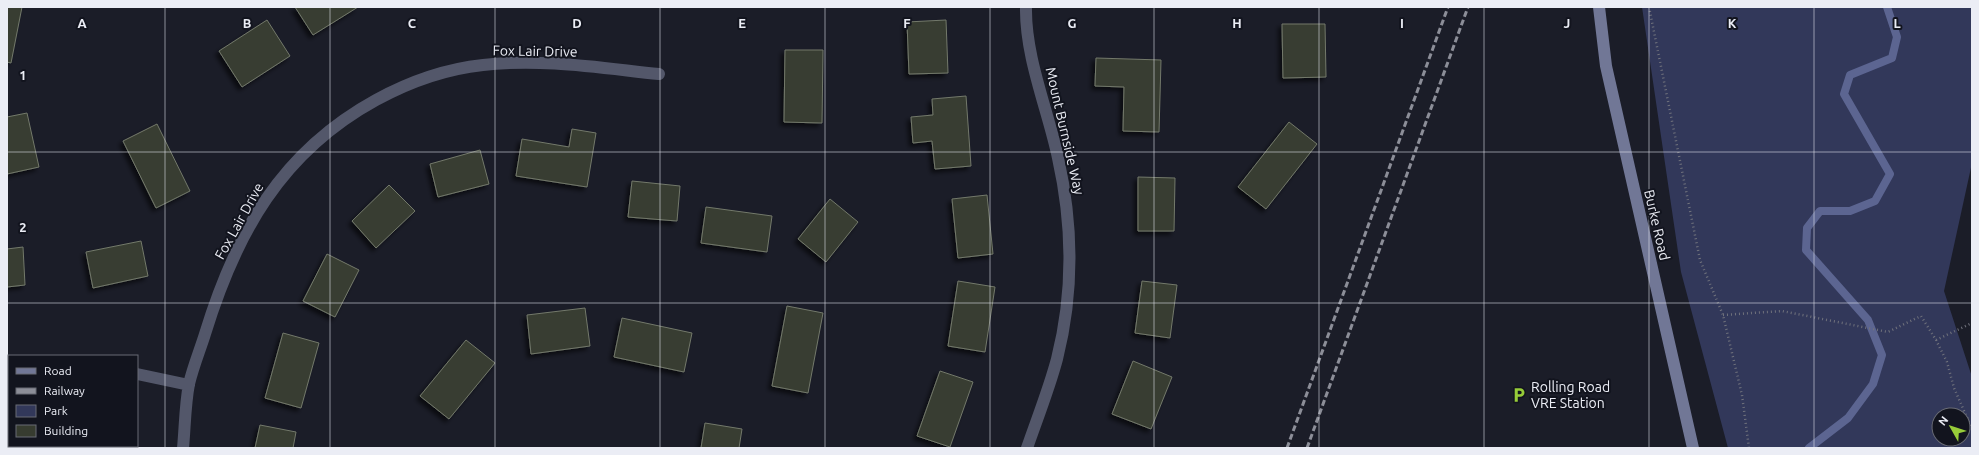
<svg xmlns="http://www.w3.org/2000/svg" width="1979" height="455" font-family="Ubuntu,sans-serif">
	<style>
		.green { fill: #32385a; fill-rule: evenodd }
		.lines { fill: none; stroke-linecap: round; stroke-linejoin: round }
		.stream { stroke: #5c6591; stroke-width: 8 }
		.building { fill: #373c30; stroke: #73796b; filter: url(#shadow) }
		.path { stroke: #70727c; stroke-width: 2.5; stroke-dasharray: 1 3; stroke-linecap: butt }
		.street { stroke: #53576a; stroke-width: 12 }
		.secondary { stroke: #717796; stroke-width: 12 }
		.rail { stroke: #8c8e98; stroke-width: 3; stroke-dasharray: 6 3; stroke-linecap: butt }
		.grid { fill: none; stroke: #ebedf5; stroke-width: 1; stroke-opacity: 0.55 }
		.labels { text-anchor: middle; dominant-baseline: central; stroke-width: 4; stroke-linejoin: round; paint-order: stroke }
		.street-label { font-size: 14px; fill: #ebedf5; stroke: #12141e }
		.poi-label { font-size: 14px; fill: #ebedf5; stroke: #12141e; text-anchor: start }
		.grid-label { font-size: 13px; text-anchor: middle; font-weight: bold; fill: #ebedf5; stroke: #12141e; stroke-width: 4; stroke-linejoin: round; paint-order: stroke }
	</style>
	<defs>
		<filter id="shadow"><feDropShadow dx="-3.5" dy="3.5" stdDeviation="2" flood-color="#0009"/></filter>
	</defs>
	<rect width="100%" height="100%" fill="#1b1d28"/>
	<!-- green -->
	<path class="green" d="M1642,7h330v156l-28,128 28,86v71h-244l-47,-176zM1939,415h24v24h-24z"/>
	<g class="lines">
		<!-- stream -->
		<path class="stream" d="M1809,448l39,-30 25,-34 9,-29 -14,-35 -62,-70 1,-22 13,-17h30l25,-10 15,-27 -46,-80 6,-19 42,-17 5,-21 -10,-30"/>
	</g>
	<!-- building -->
	<path class="building" d="M7,7h15l-11,56 -4,-1z
		M295,7h63l-45,28z
		M267,20l23,36 -48,31 -23,-36z
		M946,20l2,53 -39,1 -2,-52z
		M1282,24h43l1,53 -43,1z
		M785,50h38l-1,73 -38,-1z
		M1096,58l65,2 -2,72 -36,-1 1,-44 -29,-1z
		M966,96l5,70 -36,3 -3,-28 -19,2 -2,-26 22,-2 -1,-16z
		M27,113l12,54 -32,7v-57z
		M1289,122l28,22 -51,65 -28,-22z
		M157,124l33,67 -34,17 -33,-67z
		M572,129l24,4 -9,54 -71,-11 6,-37 47,8z
		M480,150l9,34 -51,13 -8,-33z
		M1138,177l37,1 -1,53h-36z
		M632,181l48,5 -3,35 -49,-4z
		M389,185l26,26 -39,37 -24,-27z
		M987,195l6,59 -35,4 -6,-59z
		M830,199l28,23 -32,40 -28,-23z
		M706,207l66,9 -5,36 -66,-9z
		M141,241l7,35 -55,12 -7,-36z
		M23,247l2,38 -18,2v-38z
		M327,254l32,16 -24,47 -32,-16z
		M958,281l37,6 -10,65 -37,-6z
		M1142,281l35,4 -7,53 -35,-5z
		M787,306l36,7 -15,80 -36,-7z
		M585,308l5,38 -59,8 -4,-39z
		M622,318l70,15 -8,39 -70,-15z
		M283,333l36,10 -18,65 -36,-10z
		M466,340l29,23 -46,56 -29,-23z
		M1133,361l39,16 -21,52 -39,-15z
		M940,371l33,11 -23,65 -33,-11z
		M705,423l37,6 -3,19h-38z
		M260,425l36,7 -3,16h-38z
		M7,432h2v14h3v2h-5z
		M48,446h31l2,2h-35z"/>
	<g class="lines">
		<!-- path -->
		<path class="path" d="M1649,7l51,253 23,55 19,80 7,53
			M1723,315l59,-4 106,21 33,-16 15,24 11,22 7,26 18,41
			M1936,340l36,-17"/>
		<!-- street -->
		<path class="street" d="M1026,7c-1,50 22,103 32,151 15,67 16,134 -1,201 -8,30 -20,60 -30,89
			M7,361h2
			M137,374l52,11
			M183,448c2,-21 2,-43 6,-64 4,-17 11,-34 16,-50 31,-101 76,-182 171,-234 33,-18 69,-31 107,-35 58,-7 118,3 176,9"/>
		<!-- secondary -->
		<path class="secondary" d="M1599,7l7,59 87,382"/>
		<!-- rail -->
		<path class="rail" d="M1287,448l161,-441
			M1307,448l161,-441"/>
	</g>
	<!-- grid -->
	<path class="grid" d="M165,7v441M330,7v441M495,7v441M660,7v441M825,7v441M990,7v441M1154,7v441M1319,7v441M1484,7v441M1649,7v441M1814,7v441M7,152h1965M7,303h1965"/>
	<!-- icons -->
	<defs>
		<symbol id="parking-bare" viewBox="-9 -9 18 18"><path d="M-3.5-5.5H1a3.5 3.5 0 0 1 0 7H-1V5.5H-3.5ZM-1-3.4V-.6H.8a1.4 1.4 0 0 0 0-2.8Z" fill="#97cc39" stroke="#12141e" stroke-width="2.5" paint-order="stroke"/></symbol>
	</defs>
	<g fill-rule="evenodd">
		<use href="#parking-bare" x="1508" y="384" width="22" height="22"/>
	</g>
	<g class="labels">
		<!-- street labels -->
		<g class="street-label">
			<text transform="translate(535 51) rotate(1)">Fox Lair Drive</text>
			<text transform="translate(1065 131) rotate(77)">Mount Burnside Way</text>
			<text transform="translate(239 221) rotate(-61)">Fox Lair Drive</text>
			<text transform="translate(1657 225) rotate(77)">Burke Road</text>
		</g>
		<!-- poi labels -->
		<g class="poi-label">
			<text x="1531" y="387">Rolling Road<tspan x="1531" dy="16">VRE Station</tspan></text>
		</g>
	</g>
	<g class="grid-label">
		<text x="82" y="28">A</text>
		<text x="247" y="28">B</text>
		<text x="412" y="28">C</text>
		<text x="577" y="28">D</text>
		<text x="742" y="28">E</text>
		<text x="907" y="28">F</text>
		<text x="1072" y="28">G</text>
		<text x="1237" y="28">H</text>
		<text x="1402" y="28">I</text>
		<text x="1567" y="28">J</text>
		<text x="1732" y="28">K</text>
		<text x="1897" y="28">L</text>
		<text x="23" y="80">1</text>
		<text x="23" y="232">2</text>
	</g>
	<!-- border -->
	<rect width="1979" height="455" fill="none" stroke="#ebedf5" stroke-width="16"/>
	<!-- legend -->
	<rect x="8" y="355" width="130" height="92" fill="#12141e" stroke="#696b74"/>
	<rect x="16" y="368" width="20" height="6" fill="#717796" stroke="#696b74"/>
	<text x="44" y="375" font-size="12" fill="#ebedf5">Road</text>
	<rect x="16" y="388" width="20" height="6" fill="#8c8e98" stroke="#696b74"/>
	<text x="44" y="395" font-size="12" fill="#ebedf5">Railway</text>
	<rect x="16" y="405" width="20" height="12" fill="#32385a" stroke="#696b74"/>
	<text x="44" y="415" font-size="12" fill="#ebedf5">Park</text>
	<rect x="16" y="425" width="20" height="12" fill="#373c30" stroke="#696b74"/>
	<text x="44" y="435" font-size="12" fill="#ebedf5">Building</text>
	<!-- north arrow -->
	<g transform="translate(1951 427) rotate(309)"><circle r="19" fill="#12141e" stroke="#696b74"/>
	<path d="M0-3L7 15L0 10L-7 15Z" fill="#97cc39"/>
	<text y="-6" font-size="11" font-weight="bold" text-anchor="middle" fill="#ebedf5">N</text>
	</g>
</svg>
